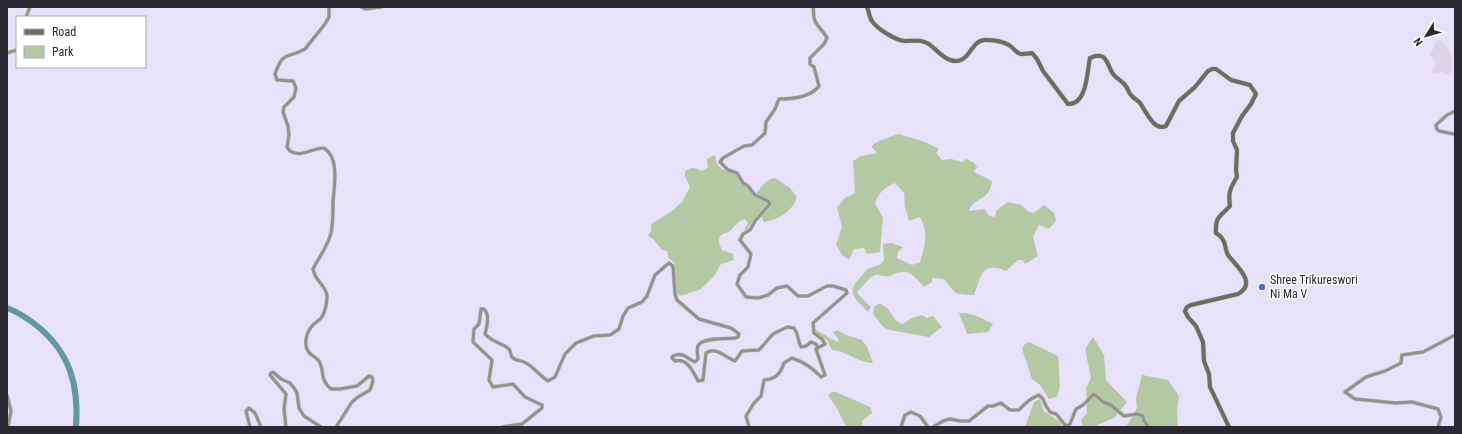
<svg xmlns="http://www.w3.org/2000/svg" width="1462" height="434" font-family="'Roboto Condensed',sans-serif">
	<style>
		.education { fill: #dcd3e8 }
		.green { fill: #b4c8a4 }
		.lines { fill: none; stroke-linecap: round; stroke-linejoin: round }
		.river { stroke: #6299a0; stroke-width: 6 }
		.street-casing { stroke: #c5c0d6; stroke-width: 4 }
		.secondary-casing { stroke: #c5c0d6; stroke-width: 5 }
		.street { stroke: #929487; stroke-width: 3 }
		.secondary { stroke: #6b6e5a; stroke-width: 4 }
		.poi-dot { fill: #4a6ee1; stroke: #fff; stroke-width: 1.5 }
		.labels { text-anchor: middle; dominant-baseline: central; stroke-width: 3; stroke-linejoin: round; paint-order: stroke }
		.poi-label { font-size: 12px; fill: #2b2733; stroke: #fff; text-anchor: start }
	</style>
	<rect width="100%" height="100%" fill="#e7e1fa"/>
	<!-- education -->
	<path class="education" d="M1440,40l8,9 4,9v11l-3,5 -4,1 -3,-4 -4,3 -6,-2 4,-10 -6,-8 4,-6 1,-6z"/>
	<!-- green -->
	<path class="green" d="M898,134l27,8 14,7 -3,4 6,7 9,-1 11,3 5,-3 7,4 3,4 -3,5 18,9c-2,21 -18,15 -23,30l16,-2 4,7 5,1 3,-7 11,-8 13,3 8,7 5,1 10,-8 10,8 2,8 -7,8 -10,-4 -6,12 5,19 -13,8 -2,-4h-5l-12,11c-24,-10 -25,5 -32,24 -20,-1 -18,0 -30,-16l-12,-1v4l-8,5c-5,-6 -14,-17 -23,-15 -6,0 -9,5 -15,4 -5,0 -8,-3 -13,0 -4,2 -12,12 -16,16l2,3 12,12 -3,5c-11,-11 -23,-19 -9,-33 3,-3 6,-8 9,-10 7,-4 10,-1 16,-9l-1,-16 8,-1 12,4 -5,5 -1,6 15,7 8,-3c5,-16 9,-29 0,-45l-11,4 -4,-14 -1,-14 -9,-10c-11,5 -17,10 -20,21l8,13 -3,35 -13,2 -3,-6 -10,1 -5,11 -7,-5 -6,-10 6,-18 -5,-20 8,-9 10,-5 -2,-32 8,-5 16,-3 -6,-7 8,-5z
		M715,155c2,18 11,13 22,21l4,8 6,3 7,9 14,6 1,4 -16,15 -7,10 -2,-2 4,-6 -3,-4c-7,2 -10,7 -15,12 -3,2 -6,2 -9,4 -4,4 -1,11 1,15l11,4 1,6 -13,4 -7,12 -13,13 -21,7c-19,-15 6,-30 -11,-37l-2,-8 -5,-1 -9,-11 -5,-3 3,-6v-6l21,-13 10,-9 8,-15 -5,-11v-5c6,-4 10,-4 16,0l7,-3 -1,-9z
		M775,178l15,10 7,9c-4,14 -19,23 -33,25l-3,-6 8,-7 3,-5 -3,-4 -13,-6c5,-7 10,-15 19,-16z
		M880,303c2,2 6,4 8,6 5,6 6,13 15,15l8,-6 11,-3 5,3 6,-2 9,11 -13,10 -39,-7 -7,-3 -10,-13 1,-7z
		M959,313c13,-1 24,6 34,11l-5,8 -21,2c-2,-8 -6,-13 -8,-21z
		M816,330l21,12 2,-2 -6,-8 4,-2 9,5 16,5 5,7 6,16c-15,0 -26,-12 -41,-13l-5,-10 -12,-7z
		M1093,337l11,18 2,25 21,22 -13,16 -17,7 2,2h-16l-2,-7 6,-7 -1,-25 5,-10 -6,-29z
		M1029,342l29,14 2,31 -3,10 -8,2 -9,-14 -8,-6 -10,-30 3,-5z
		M1142,375l26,5 11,16 -2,16 1,15h-52l11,-19 -1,-10z
		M832,392h4l34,15 2,6 -10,8v6h-16l-8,-17 -10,-15z
		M1040,399l4,12 16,11 3,5h-38l9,-25z"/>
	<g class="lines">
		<!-- river -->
		<path class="river" d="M7,308c11,4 20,10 29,17 34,27 43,60 40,102"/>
		<defs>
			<path id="street" d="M329,7v10l-4,7 -20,25c-19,11 -21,0 -30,25l2,6 16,1 3,7 -2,9 -10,10 -1,5 5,14 1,9 -2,12 3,4c11,7 22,-3 34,-3 16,10 10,38 9,54 0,10 0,22 -2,31 -3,13 -12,24 -18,36 1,11 13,16 14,27 0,6 -2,15 -5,21 -2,3 -6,5 -9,8 -6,6 -10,18 -5,26 2,4 8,6 11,10 6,10 0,18 12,28h9l17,-3 12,-10 3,1 1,4 -3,9 -12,7 -6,5 -16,25
				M361,7l4,2 16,-2
				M26,17l4,-10
				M7,53l10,-3
				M1455,111l-8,4 -11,10 1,4 2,2 15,3 1,1
				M7,395l4,16 -3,16
				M250,427l-4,-16 3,-3 6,5 6,14
				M286,427l-2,-18 2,-15 -16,-19 1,-2 2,-1 8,7 9,4 4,5 3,5 2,15 5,8 17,11
				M502,427l20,-3 20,-16v-3l-17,-8 -12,-13 -20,3 -4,-7 3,-20 -19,-18 1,-13 5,-5 2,-15h3c6,6 3,17 1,25 8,9 18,9 24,15 2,2 1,5 3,8 3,4 8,3 12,5 9,4 15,13 24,19l7,-4 10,-23 11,-11 18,-7 16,-1 9,-6 4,-13 5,-8 14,-6 5,-6 8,-21 14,-12 4,3 2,28 2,6 22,19 32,9 8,6 -1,3 -3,1c-8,1 -34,-1 -37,8 -2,4 0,9 0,13l-3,3c-8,-3 -12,-11 -22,-6l-1,2 3,3c13,-3 18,11 23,20l5,-1 3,-27c11,-7 19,5 29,8l7,-10 17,-1 14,-16 14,-7 7,1c6,9 3,12 7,19l5,-1 5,-4 5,2 2,4
				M749,427l-3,-11 8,-13 7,-7 3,-16c11,-1 16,-5 20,-17l8,-5c12,4 20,9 29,19l4,-2 -9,-26 9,-5 -3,-5 -8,-6 -1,-10 34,-30 -1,-3 -13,-4h-6l-19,10h-10l-11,-10 -10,2 -9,7 -10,3 -12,-1 -9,-13 3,-9 8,-8 3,-13 -11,-14 3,-6 7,-4 5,-9 15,-17 -2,-3 -13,-6 -7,-9 -5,-3 -6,-10 -9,-3 -8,-8 3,-4 21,-12 8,-1 13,-12 1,-11 9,-13 4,-10c12,0 32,-2 40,-13l-5,-19 -4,-3v-6l14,-14 3,-6c-3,-6 -9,-11 -12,-17 -2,-4 -1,-9 -2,-14
				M901,427l4,-12 6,-3 9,4 8,11
				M933,427l10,-6 7,-2 10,2h9l19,-15h5l8,-3 9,7h9c6,-7 12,-12 20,-15l4,4 3,7 4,6 6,2 10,12 4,-2 6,-15c10,-4 11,-9 18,-15l9,8 8,3 13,11 13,-2 6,2 1,5 5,6
				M1438,427l3,-10 -3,-8 -26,-7 -16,1 -41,-4 -10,-7 21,-15 19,-6 16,-8 1,-8 21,-3 32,-17"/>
			<path id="secondary" d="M867,7c2,4 2,10 5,14 5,8 25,20 33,20 9,0 15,-2 24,3 8,6 17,18 28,17 13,-1 15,-21 28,-21 7,0 17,1 24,5 11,8 6,11 23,8l5,6 6,12 25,33c19,1 19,-32 22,-46 17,-8 17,7 23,16 3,4 9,7 12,11 3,3 3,7 6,10 3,4 7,5 9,8 6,8 14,29 26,23l13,-25 16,-14 13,-16 4,-2h4l15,11 19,5 6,9 -5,10 -9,12 -9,17v8l4,9 -1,20 1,7c-7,11 -9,17 -7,29 -10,11 -15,10 -14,27 3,2 6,4 7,7 3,4 2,10 5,15 8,11 30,28 10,39l-47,11 -4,2 -2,4 3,6 8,9 7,16 1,19 5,13 1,13 19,40"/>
		</defs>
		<!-- street casing -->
		<use href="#street" class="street-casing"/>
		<!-- secondary casing -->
		<use href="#secondary" class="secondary-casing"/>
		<!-- street -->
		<use href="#street" class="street"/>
		<!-- secondary -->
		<use href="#secondary" class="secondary"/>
	</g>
	<!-- markers -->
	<circle class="poi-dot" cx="1262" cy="287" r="4"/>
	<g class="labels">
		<!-- poi labels -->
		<g class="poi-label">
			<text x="1270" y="280">Shree Trikureswori<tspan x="1270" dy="14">Ni Ma V</tspan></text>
		</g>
	</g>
	<!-- border -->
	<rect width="1462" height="434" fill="none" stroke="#2b2733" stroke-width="16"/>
	<!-- legend -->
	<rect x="16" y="16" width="130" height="52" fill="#ffffff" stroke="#aaa9ad"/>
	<rect x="24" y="29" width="20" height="6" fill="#6b6e5a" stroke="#aaa9ad"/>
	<text x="52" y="36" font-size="12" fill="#2b2733">Road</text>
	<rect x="24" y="46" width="20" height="12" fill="#b4c8a4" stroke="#aaa9ad"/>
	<text x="52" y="56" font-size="12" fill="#2b2733">Park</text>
	<!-- north arrow -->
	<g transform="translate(1426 36) rotate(233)" stroke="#ffffff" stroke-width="3" paint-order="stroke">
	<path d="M0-3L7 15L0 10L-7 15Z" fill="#2b2733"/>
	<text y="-6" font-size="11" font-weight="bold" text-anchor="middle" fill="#2b2733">N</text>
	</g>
</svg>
